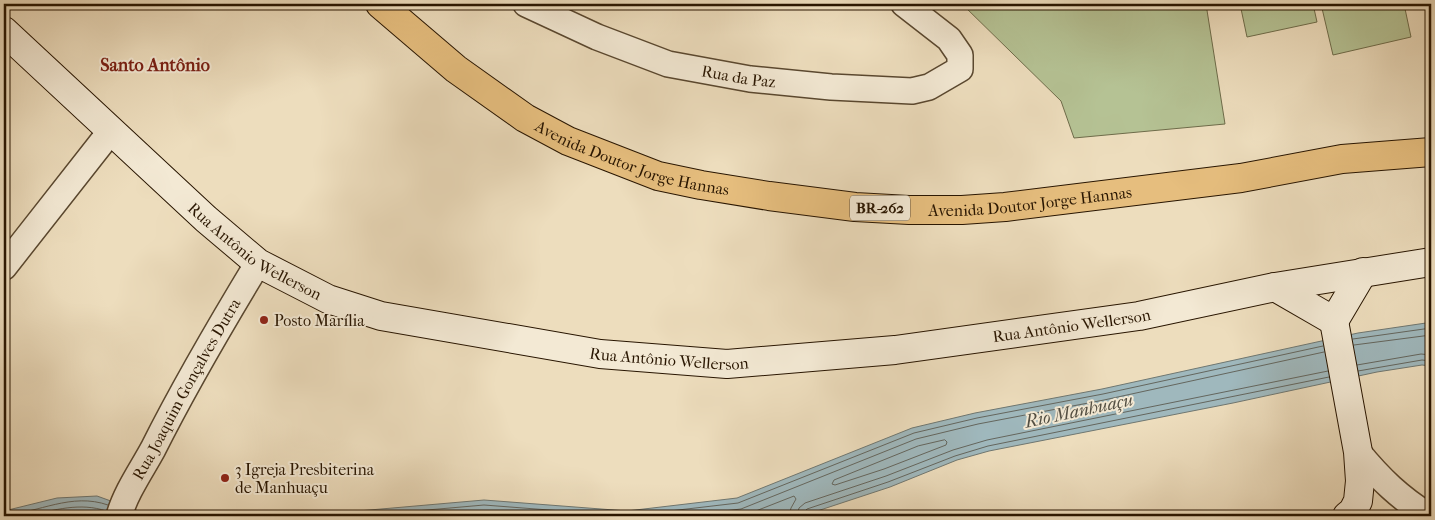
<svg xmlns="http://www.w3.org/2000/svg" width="1435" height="520" font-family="'IM FELL French Canon',serif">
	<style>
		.green { fill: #b5c294; stroke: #6e6c4a }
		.water { fill: #9fb8bd; stroke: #6f7771 }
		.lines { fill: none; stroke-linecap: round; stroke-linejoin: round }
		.shore { stroke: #64665e; stroke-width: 1 }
		.street-casing { stroke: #59472f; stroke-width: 28 }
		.secondary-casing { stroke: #281500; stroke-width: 30 }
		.highway-casing { stroke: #281500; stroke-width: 30 }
		.street { stroke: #f3e9d4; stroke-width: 25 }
		.secondary { stroke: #f3e9d4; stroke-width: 28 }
		.highway { stroke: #e6be7e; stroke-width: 28 }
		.poi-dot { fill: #8f2418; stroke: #f3e9d4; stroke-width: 2 }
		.labels { text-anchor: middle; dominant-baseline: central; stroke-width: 4; stroke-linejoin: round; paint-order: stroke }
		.shield { fill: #f3e9d4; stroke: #655540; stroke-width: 1 }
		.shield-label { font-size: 15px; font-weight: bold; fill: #281500 }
		.street-label { font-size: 16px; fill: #281500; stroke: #f3e9d4 }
		.poi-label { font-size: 16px; fill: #281500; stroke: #f3e9d4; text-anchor: start }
		.neighbourhood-label { font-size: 18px; font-weight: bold; fill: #7a1f14; stroke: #f3e9d4 }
		.water-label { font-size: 18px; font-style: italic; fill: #524e42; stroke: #f3e9d4 }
	</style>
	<rect width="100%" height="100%" fill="#edddbd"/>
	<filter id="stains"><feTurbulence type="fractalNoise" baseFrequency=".004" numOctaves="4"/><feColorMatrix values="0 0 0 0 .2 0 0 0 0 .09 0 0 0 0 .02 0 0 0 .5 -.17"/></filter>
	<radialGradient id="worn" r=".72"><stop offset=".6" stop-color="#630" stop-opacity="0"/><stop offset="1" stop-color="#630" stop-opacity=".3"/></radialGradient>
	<!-- green -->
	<path class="green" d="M962,4h244l19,120 -151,14 -13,-37z
		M1240,4h73l4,18 -70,15z
		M1321,4h83l7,33 -78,18z"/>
	<!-- water -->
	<path class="water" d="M1426,323l5,1v42l-9,-1 -45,7 -144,31 -244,48 -32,9 -67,27 -88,29h-501l183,-16 143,11 110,-13 175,-70 63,-15 127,-24 256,-56z
		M97,496l50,18 94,2h-237v-5l53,-13z"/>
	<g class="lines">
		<!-- shore -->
		<path class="shore" d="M1353,339l78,-11
			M1354,345l77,-10
			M1357,365l64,-11 10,1
			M1358,371l64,-11 9,1
			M945,440l2,2 -1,3 -62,24 -49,16 -3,-1 2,-4 84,-34z
			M4,515c35,-2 67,-23 104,-10
			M29,516c24,-6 52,-14 77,-5
			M359,516l125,-11 143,11 111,-13 176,-70 63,-15 126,-24 220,-48
			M431,516l53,-4 61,4
			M681,516l60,-7 175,-70 62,-15 126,-24 220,-48
			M743,516l51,-20 2,3 -5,9 -2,8
			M797,516l2,-8 6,-5 81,-27 67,-26 34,-10 341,-69
			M803,516l1,-4 3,-3 81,-27 67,-26 33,-10 341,-69"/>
		<defs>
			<g id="street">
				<path id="s1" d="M526,4l71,33 71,27 82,15 81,8 81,4 17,-4 31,-18v-14l-11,-16 -45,-35"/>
				<path d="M4,267l106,-135"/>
				<path d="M1358,452c22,27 42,46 71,64"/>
				<path id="s2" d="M119,516c7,-24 22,-45 34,-67 32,-64 68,-125 105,-186"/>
			</g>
			<g id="secondary">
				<path id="s3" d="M4,31l202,188 52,44 70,36 53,17 219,38 127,10 168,-14 244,-34 136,-29 156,-25"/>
				<path d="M1275,287l59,34"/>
				<path d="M1334,321l24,131 2,29 -2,20 -5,10 -6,5"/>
				<path d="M1334,321l29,-49"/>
			</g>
			<g id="highway">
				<path id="s4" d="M380,4l76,65 69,49 43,23 90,35 43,9 68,11 86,11 54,3h53l43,-3 236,-29 101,-19 89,-7"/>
			</g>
		</defs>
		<!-- street casing -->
		<use href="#street" class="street-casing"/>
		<!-- secondary casing -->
		<use href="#secondary" class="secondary-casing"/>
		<!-- highway casing -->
		<use href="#highway" class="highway-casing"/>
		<!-- street -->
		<use href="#street" class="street"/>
		<!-- secondary -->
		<use href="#secondary" class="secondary"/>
		<!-- highway -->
		<use href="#highway" class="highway"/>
	</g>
	<!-- markers -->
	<g class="poi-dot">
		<circle cx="264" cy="320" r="5"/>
		<circle cx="225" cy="478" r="5"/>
	</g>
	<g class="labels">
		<!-- shield labels -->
		<rect class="shield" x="850" y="195.5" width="60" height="25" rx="4"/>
		<g class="shield-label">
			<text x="880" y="208">BR-262</text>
		</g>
		<!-- street labels -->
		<g class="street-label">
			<text stroke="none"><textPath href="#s1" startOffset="226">Rua da Paz</textPath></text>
			<text stroke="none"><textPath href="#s4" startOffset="300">Avenida Doutor Jorge Hannas</textPath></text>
			<text stroke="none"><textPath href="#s4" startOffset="705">Avenida Doutor Jorge Hannas</textPath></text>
			<text stroke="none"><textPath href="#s3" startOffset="335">Rua Antônio Wellerson</textPath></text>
			<text stroke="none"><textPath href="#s3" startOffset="1175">Rua Antônio Wellerson</textPath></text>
			<text stroke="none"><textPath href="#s3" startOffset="770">Rua Antônio Wellerson</textPath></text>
			<text stroke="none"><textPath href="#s2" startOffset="144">Rua Joaquim Gonçalves Dutra</textPath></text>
		</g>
		<!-- poi labels -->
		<g class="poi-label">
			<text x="274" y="320">Posto Marília</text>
			<text x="235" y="469">3 Igreja Presbiterina<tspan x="235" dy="18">de Manhuaçu</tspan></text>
		</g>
		<!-- neighbourhood labels -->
		<g class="neighbourhood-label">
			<text x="155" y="65">Santo Antônio</text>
		</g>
		<!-- water labels -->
		<g class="water-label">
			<text transform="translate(1079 411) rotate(-12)">Rio Manhuaçu</text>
		</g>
	</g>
	<!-- margin -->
	<rect width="1435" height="520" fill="none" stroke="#edddbd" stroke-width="20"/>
	<rect x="5" y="5" width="1425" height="510" fill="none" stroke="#281500" stroke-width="2.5"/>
	<rect x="10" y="10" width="1415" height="500" fill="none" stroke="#281500"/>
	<rect width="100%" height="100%" filter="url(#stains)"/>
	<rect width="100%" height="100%" fill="url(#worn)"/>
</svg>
